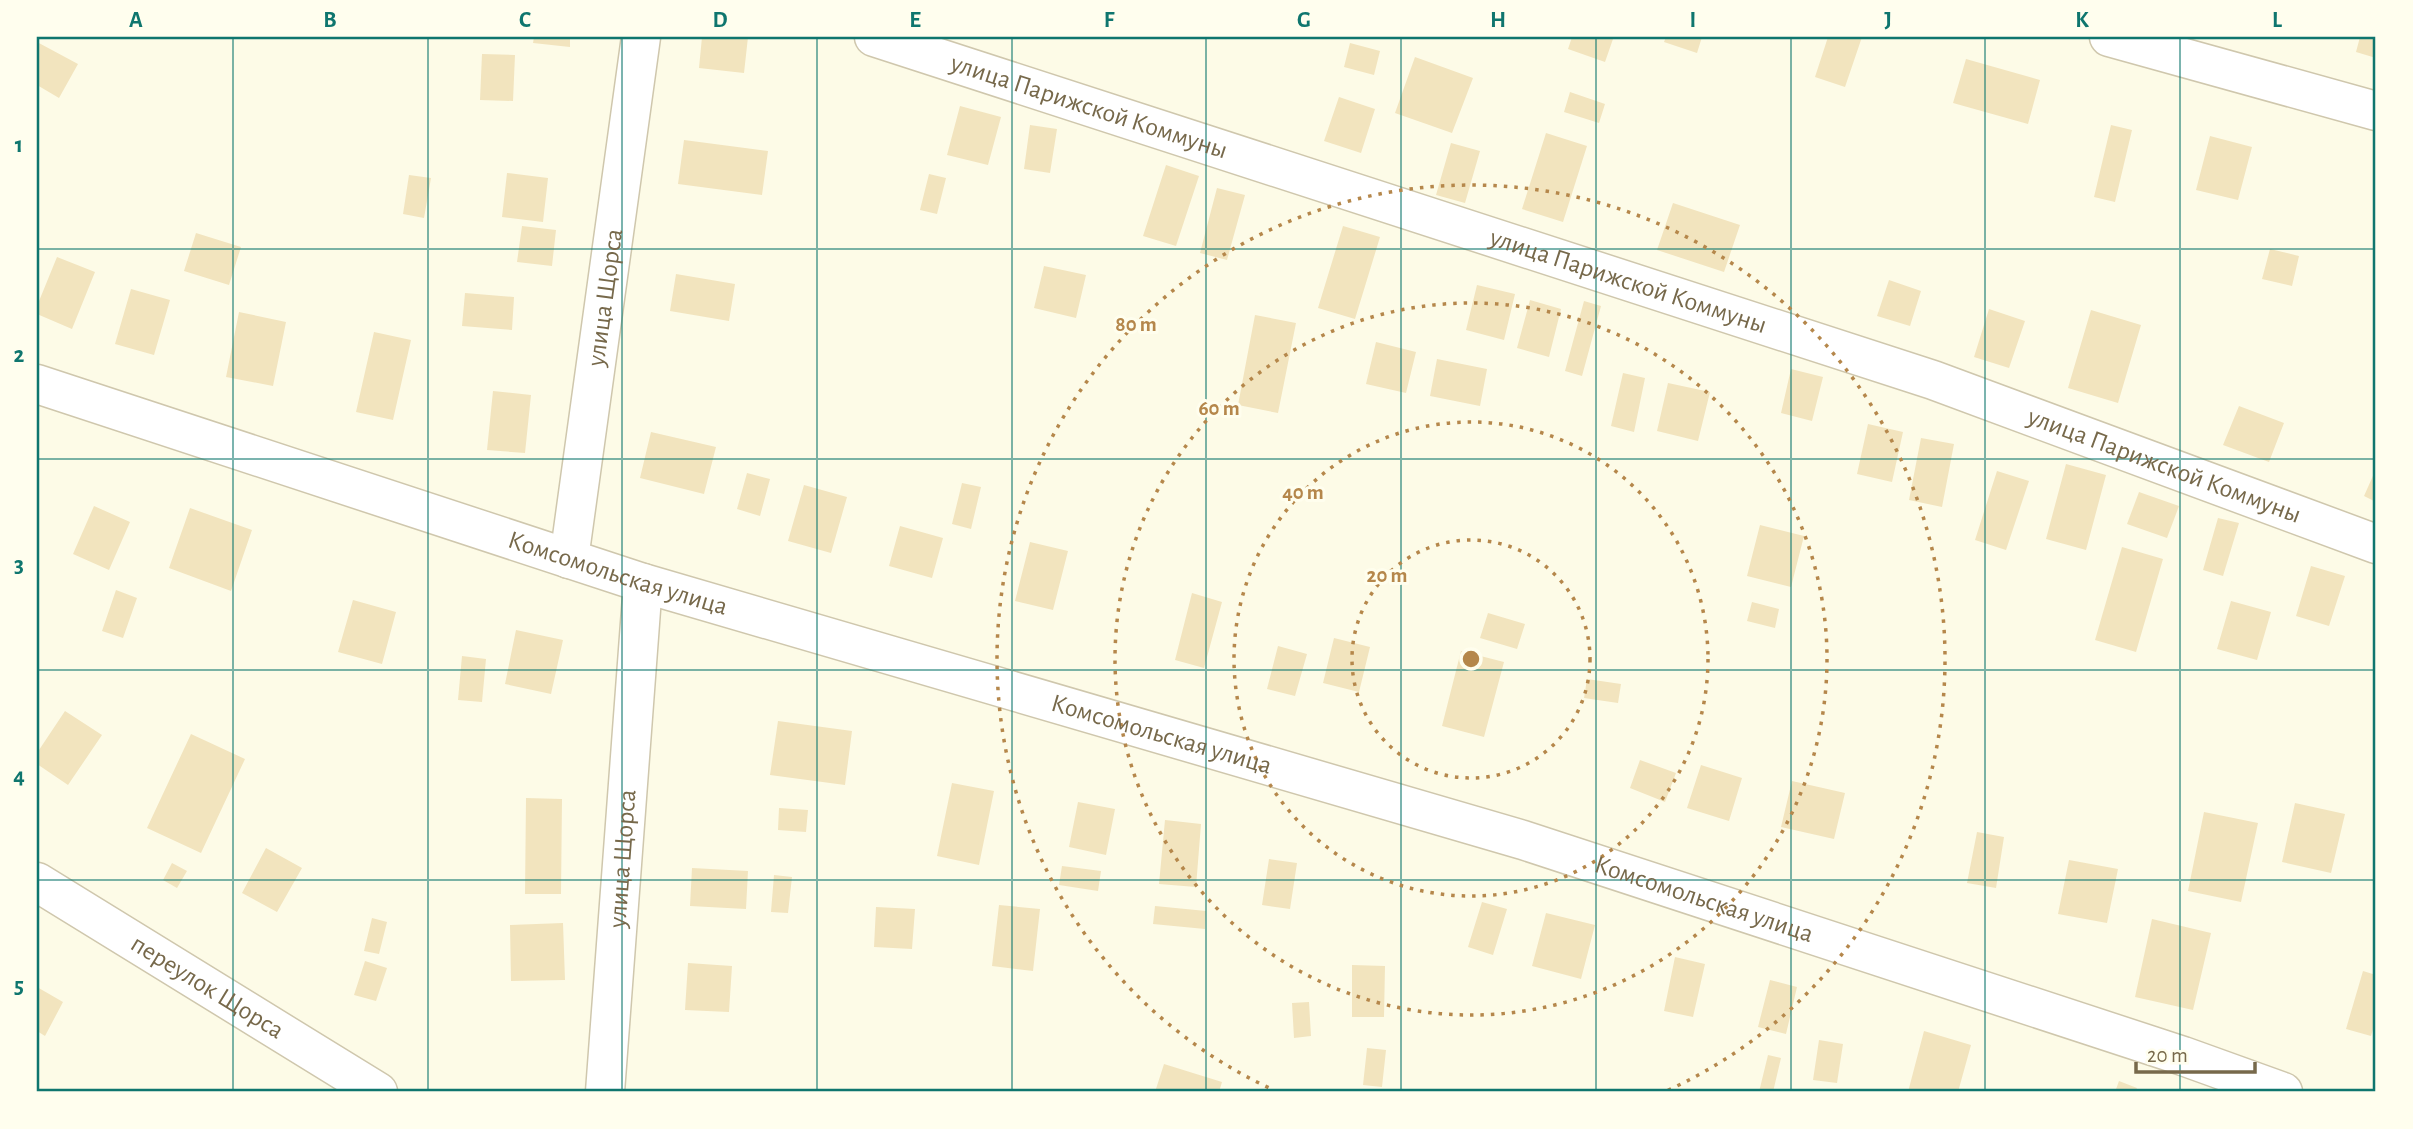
<svg xmlns="http://www.w3.org/2000/svg" width="2413" height="1129" font-family="'Alegreya Sans',sans-serif">
	<style>
		.building { fill: #f2e4be }
		.lines { fill: none; stroke-linecap: round; stroke-linejoin: round }
		.minor-casing { stroke: #cfc7ad; stroke-width: 41 }
		.minor { stroke: #fff; stroke-width: 38 }
		.grid { fill: none; stroke: #0f766e; stroke-width: 2; stroke-opacity: 0.55 }
		.ring { fill: none; stroke: #b5874b; stroke-width: 3.5; stroke-dasharray: 3.5 7 }
		.labels { text-anchor: middle; dominant-baseline: central; stroke-width: 6; stroke-linejoin: round; paint-order: stroke }
		.street-label { font-size: 26px; fill: #77694b; stroke: #fffeee }
		.centre { fill: #b5874b; stroke: #fffeee; stroke-width: 3.5 }
		.ring-label { font-size: 21px; text-anchor: middle; font-weight: bold; fill: #b5874b; stroke: #fffeee; stroke-width: 6; stroke-linejoin: round; paint-order: stroke }
		.neatline { fill: none; stroke: #0f766e; stroke-width: 2.5 }
		.grid-label { font-size: 23px; text-anchor: middle; font-weight: bold; fill: #0f766e }
	</style>
	<rect width="100%" height="100%" fill="#fdfbe7"/>
	<!-- building -->
	<path class="building" d="M534,37h36v10l-37,-4z
		M702,37h46l-4,36 -45,-5z
		M1572,37l41,2 -8,23 -37,-13z
		M1666,37h36l-5,16 -33,-11z
		M1828,37h34l-17,50 -30,-10z
		M2360,37h16v21l-20,-6z
		M37,42l41,22 -19,34 -22,-13z
		M1350,43l30,8 -6,24 -30,-8z
		M482,54l33,1 -2,46 -33,-1z
		M1415,57l58,21 -21,55 -57,-20z
		M1966,59l74,21 -12,44 -75,-21z
		M1570,92l35,12 -6,19 -35,-11z
		M1339,97l36,12 -14,44 -37,-12z
		M960,106l41,11 -13,48 -41,-10z
		M1030,125l27,4 -7,44 -26,-4z
		M2111,125l21,5 -17,72 -21,-5z
		M1546,133l41,13 -24,76 -41,-13z
		M2210,136l42,11 -14,53 -42,-10z
		M684,140l84,11 -6,44 -84,-11z
		M1451,143l29,8 -15,52 -29,-8z
		M1166,165l33,11 -23,70 -33,-10z
		M507,173l41,5 -5,44 -41,-5z
		M929,174l17,4 -9,36 -17,-4z
		M409,175l22,3 -7,40 -21,-4z
		M1217,188l28,7 -18,65 -27,-7z
		M1673,203l67,22 -16,47 -67,-22z
		M522,226l34,4 -4,36 -35,-4z
		M1343,226l37,11 -25,82 -37,-11z
		M196,233l45,14 -12,38 -45,-14z
		M2270,249l29,7 -7,30 -30,-7z
		M57,257l38,15 -23,57 -35,-15v-8z
		M1044,266l42,9 -10,43 -42,-10z
		M676,274l59,10 -6,37 -59,-10z
		M1889,280l32,11 -11,35 -33,-10z
		M1477,285l38,9 -11,46 -38,-10z
		M131,289l39,11 -16,55 -39,-11z
		M465,293l49,4 -2,33 -50,-4z
		M1530,300l31,9 -12,48 -32,-9z
		M1584,301l17,5 -19,70 -17,-5z
		M1989,309l36,12 -16,47 -35,-11z
		M2091,310l50,15 -23,78 -50,-15z
		M239,312l47,10 -13,64 -47,-9z
		M1255,315l41,8 -18,90 -40,-8z
		M374,332l37,8 -18,80 -37,-8z
		M1376,342l40,10 -10,41 -40,-9z
		M1437,359l50,10 -7,37 -50,-10z
		M1791,369l32,8 -11,44 -31,-8z
		M1623,373l22,5 -11,54 -23,-6z
		M1668,383l42,9 -12,49 -41,-10z
		M493,391l38,4 -6,58 -38,-3z
		M2239,406l45,17 -15,39 -46,-17z
		M1868,424l35,8 -11,50 -35,-8z
		M651,432l65,15 -12,47 -64,-16z
		M1921,438l33,6 -12,63 -33,-7z
		M2066,464l40,11 -20,75 -40,-11z
		M2376,469v33l-12,-6z
		M1997,471l32,10 -23,69 -31,-10z
		M747,473l23,6 -10,37 -23,-7z
		M962,483l19,4 -10,42 -19,-5z
		M804,485l43,12 -16,56 -43,-12z
		M2139,492l40,14 -12,32 -40,-14z
		M94,506l36,16 -21,48 -36,-16z
		M190,508l62,22 -21,61 -62,-23z
		M2218,518l21,5 -16,53 -20,-6z
		M1760,525l44,11 -13,51 -44,-11z
		M900,526l43,12 -11,40 -43,-12z
		M1030,542l38,9 -15,59 -38,-9z
		M2122,547l41,12 -27,93 -41,-12z
		M2311,566l34,10 -16,50 -33,-10z
		M116,590l21,8 -14,40 -21,-7z
		M1192,593l30,9 -18,66 -29,-8z
		M353,600l43,12 -14,52 -44,-12z
		M2231,601l40,11 -14,48 -40,-11z
		M1752,602l27,7 -4,19 -28,-7z
		M1488,613l37,11 -8,25 -37,-11z
		M516,630l47,10 -12,54 -46,-10z
		M1334,638l36,9 -11,45 -36,-9z
		M1278,646l29,8 -12,42 -28,-7z
		M1461,651l43,11 -20,75 -42,-11z
		M462,656l24,3 -4,43 -24,-2z
		M1587,679l34,5 -3,19 -34,-5z
		M65,711l37,24 -34,50 -31,-21v-11z
		M778,721l74,10 -7,54 -75,-10z
		M191,734l54,25 -44,94 -54,-25z
		M1640,760l36,13 -11,29 -35,-14z
		M1701,765l41,13 -13,43 -42,-13z
		M1792,781l53,12 -11,46 -53,-12z
		M952,783l42,8 -15,74 -42,-9z
		M526,798l36,1 -1,95h-36z
		M1078,802l37,7 -9,46 -37,-8z
		M2295,803l50,11 -14,59 -49,-11z
		M779,808l29,2 -2,22 -28,-2z
		M2204,812l54,11 -17,79 -53,-11z
		M1165,820l36,4 -5,63 -37,-3z
		M1977,832l27,5 -8,51 -29,-5z
		M266,848l36,20 -25,44 -35,-19z
		M1269,859l28,4 -7,46 -28,-4z
		M2069,860l49,9 -11,54 -49,-9z
		M172,863l15,8 -10,17 -14,-8z
		M1062,866l39,5 -3,20 -39,-6z
		M692,868l56,3 -2,38 -56,-3z
		M774,875l18,2 -4,36 -17,-1z
		M1482,902l25,7 -14,46 -25,-8z
		M999,905l41,4 -7,62 -41,-5z
		M1155,906l51,5 -1,18 -52,-5z
		M876,907l39,2 -3,40 -38,-2z
		M1546,913l49,12 -14,54 -49,-13z
		M372,918l15,4 -8,32 -15,-3z
		M2152,919l59,14 -18,77 -58,-13z
		M563,923l2,57 -54,1 -1,-56z
		M1675,957l30,7 -12,53 -29,-6z
		M365,961l22,7 -11,33 -22,-6z
		M688,963l44,3 -3,46 -44,-2z
		M1352,965l33,1 -1,51h-32z
		M2363,971l13,4v44l-5,17 -25,-7z
		M1770,980l27,7 -11,47 -28,-7z
		M37,987l26,15 -18,34 -8,-5z
		M1309,1002l2,34 -17,2 -2,-35z
		M1924,1031l47,14 -13,47h-50z
		M1819,1040l24,4 -6,39 -24,-3z
		M1367,1048l19,2 -4,37 -19,-2z
		M1768,1055l13,3 -8,34h-14z
		M1164,1064l58,18 -3,10h-64z
		M2119,1081l18,7 -2,4h-20z"/>
	<g class="lines">
		<defs>
			<g id="minor">
				<path id="s1" d="M874,37l1059,343 443,164"/>
				<path d="M2109,37l267,74"/>
				<path id="s2" d="M37,384l606,199 880,257 660,216 100,36"/>
				<path id="s3" d="M569,559l72,-522"/>
				<path id="s4" d="M37,882l341,210"/>
				<path id="s5" d="M605,1092l38,-509"/>
			</g>
		</defs>
		<!-- minor casing -->
		<use href="#minor" class="minor-casing"/>
		<!-- minor -->
		<use href="#minor" class="minor"/>
	</g>
	<!-- grid -->
	<path class="grid" d="M233,37v1055M428,37v1055M622,37v1055M817,37v1055M1012,37v1055M1206,37v1055M1401,37v1055M1596,37v1055M1791,37v1055M1985,37v1055M2180,37v1055M37,249h2339M37,459h2339M37,670h2339M37,880h2339"/>
	<!-- distance rings -->
	<g class="ring">
		<circle cx="1471" cy="659" r="119"/>
		<circle cx="1471" cy="659" r="237"/>
		<circle cx="1471" cy="659" r="356"/>
		<path d="M1278 1092A474 474 0 1 1 1664 1092"/>
	</g>
	<g class="labels">
		<!-- street labels -->
		<g class="street-label">
			<text stroke="none"><textPath href="#s1" startOffset="226">улица Парижской Коммуны</textPath></text>
			<text stroke="none"><textPath href="#s1" startOffset="793">улица Парижской Коммуны</textPath></text>
			<text stroke="none"><textPath href="#s3" startOffset="264">улица Щорса</textPath></text>
			<text stroke="none"><textPath href="#s1" startOffset="1360">улица Парижской Коммуны</textPath></text>
			<text stroke="none"><textPath href="#s2" startOffset="611">Комсомольская улица</textPath></text>
			<text stroke="none"><textPath href="#s2" startOffset="1178">Комсомольская улица</textPath></text>
			<text stroke="none"><textPath href="#s5" startOffset="234">улица Щорса</textPath></text>
			<text stroke="none"><textPath href="#s2" startOffset="1745">Комсомольская улица</textPath></text>
			<text stroke="none"><textPath href="#s4" startOffset="200">переулок Щорса</textPath></text>
		</g>
	</g>
	<circle cx="1471" cy="659" r="10" class="centre"/>
	<g class="ring-label">
		<text x="1136" y="331">80 m</text>
		<text x="1219" y="415">60 m</text>
		<text x="1303" y="499">40 m</text>
		<text x="1387" y="582">20 m</text>
	</g>
	<!-- border -->
	<rect width="2413" height="1129" fill="none" stroke="#fffeee" stroke-width="77"/>
	<!-- scale -->
	<path d="M2136 1062v10h119v-10" fill="none" stroke="#77694b" stroke-width="3.5"/>
	<text x="2147" y="1062" font-size="21" fill="#77694b" stroke="#fffeee" stroke-width="5" paint-order="stroke">20 m</text>
	<rect x="38" y="38" width="2336" height="1052" class="neatline"/>
	<g class="grid-label">
		<text x="136" y="27">A</text>
		<text x="330" y="27">B</text>
		<text x="525" y="27">C</text>
		<text x="720" y="27">D</text>
		<text x="915" y="27">E</text>
		<text x="1109" y="27">F</text>
		<text x="1304" y="27">G</text>
		<text x="1498" y="27">H</text>
		<text x="1693" y="27">I</text>
		<text x="1888" y="27">J</text>
		<text x="2082" y="27">K</text>
		<text x="2277" y="27">L</text>
		<text x="19" y="152">1</text>
		<text x="19" y="362">2</text>
		<text x="19" y="572">3</text>
		<text x="19" y="783">4</text>
		<text x="19" y="993">5</text>
	</g>
</svg>
